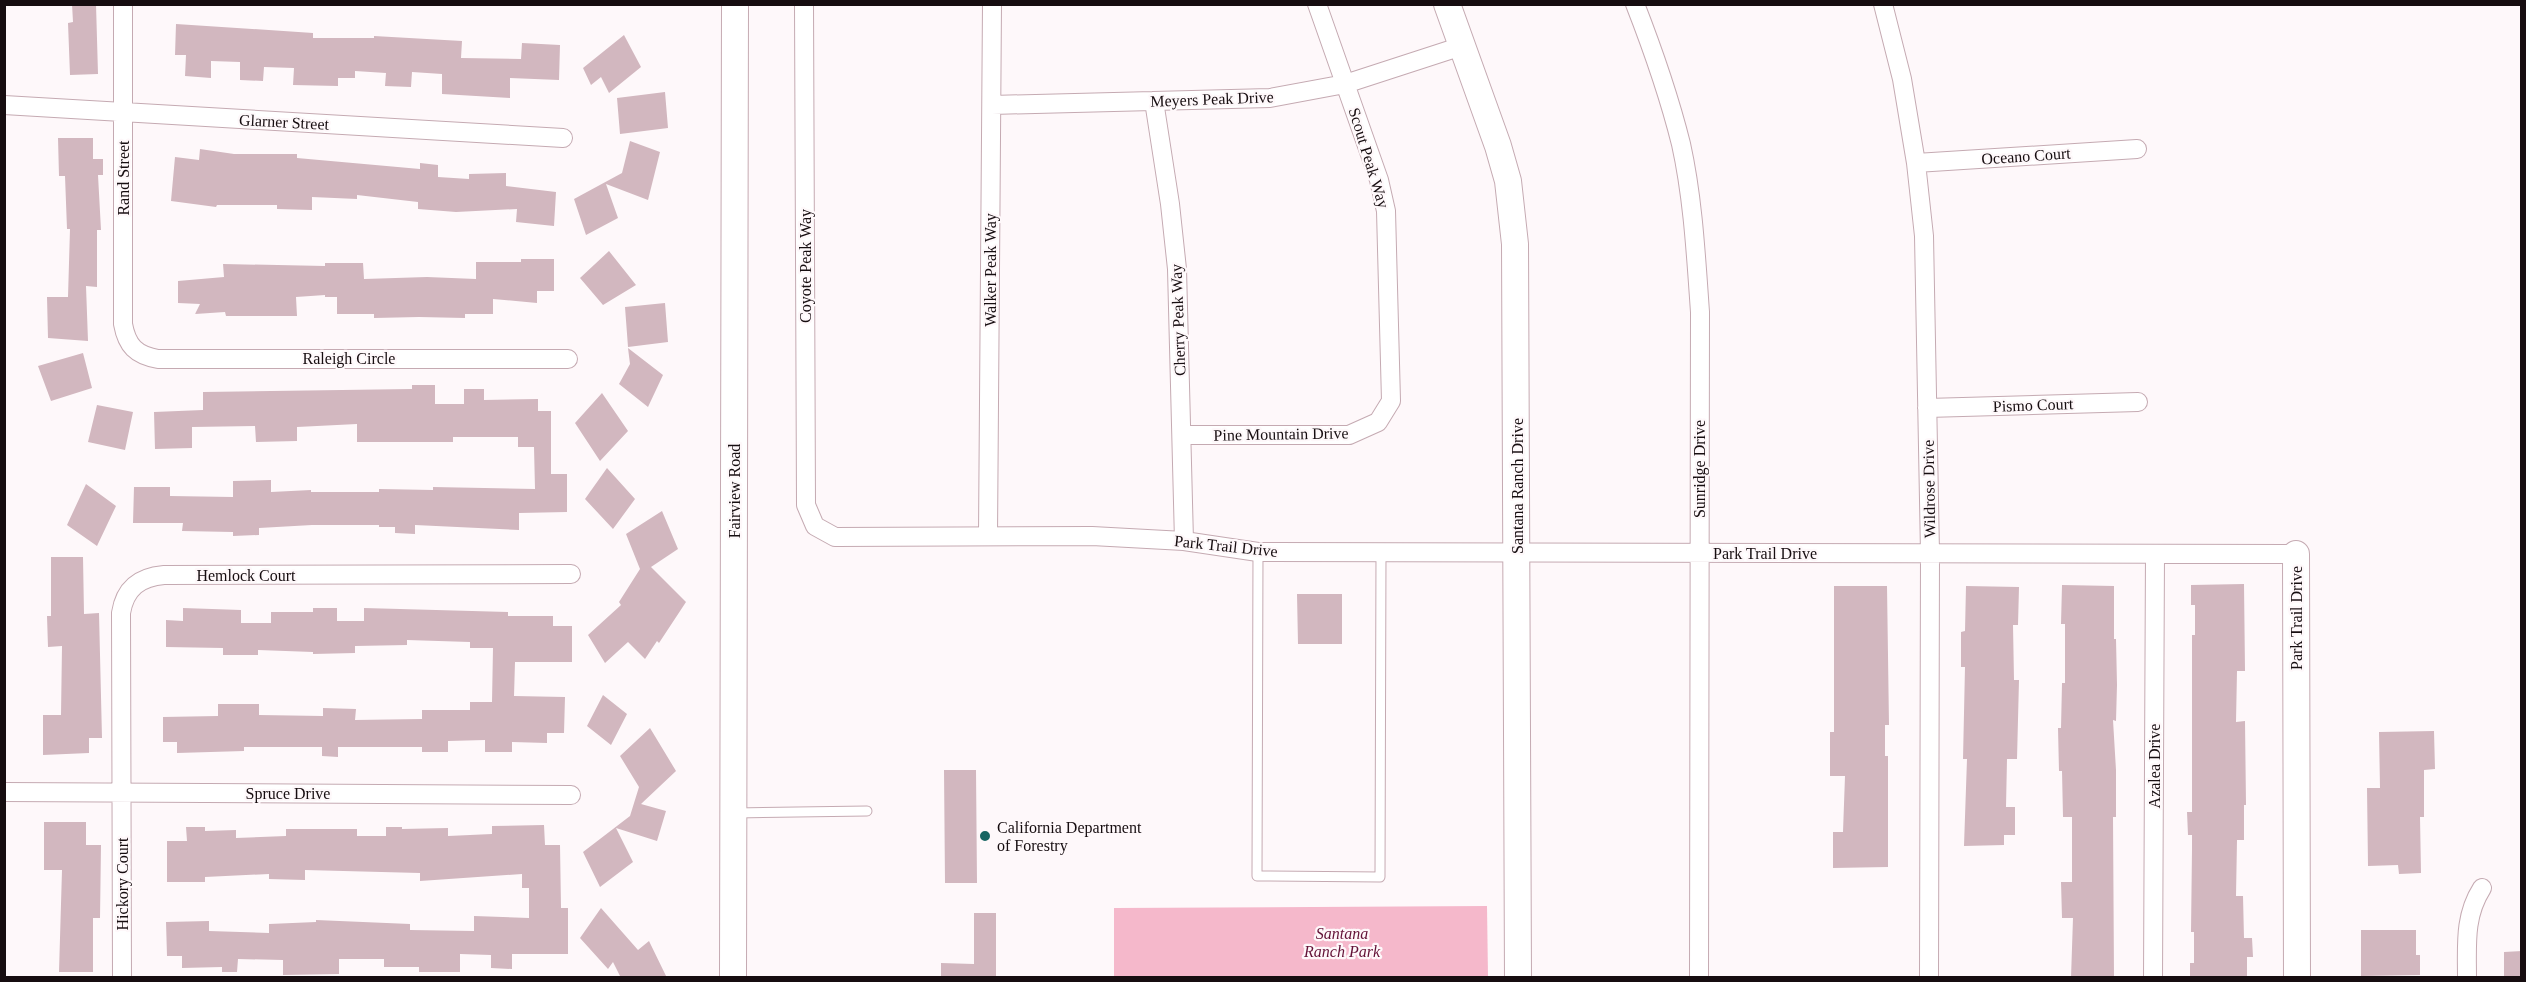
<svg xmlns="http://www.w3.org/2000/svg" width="2526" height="982" font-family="'Times New Roman',serif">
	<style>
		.green { fill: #f5b8cb }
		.building { fill: #d2b7bf }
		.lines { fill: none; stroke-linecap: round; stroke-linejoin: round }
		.lane-casing { stroke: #c5aab2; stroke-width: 11 }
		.street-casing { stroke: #c5aab2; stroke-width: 20 }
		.secondary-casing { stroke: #c5aab2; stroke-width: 28 }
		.lane { stroke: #fff; stroke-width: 9 }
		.street { stroke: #fff; stroke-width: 18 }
		.secondary { stroke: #fff; stroke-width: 26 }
		.poi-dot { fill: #176562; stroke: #fef8fa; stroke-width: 2 }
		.labels { text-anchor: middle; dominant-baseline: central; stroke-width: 4.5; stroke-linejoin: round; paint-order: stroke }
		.street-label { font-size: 16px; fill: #160d10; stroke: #fef8fa }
		.poi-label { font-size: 16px; fill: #160d10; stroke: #fef8fa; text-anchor: start }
		.park-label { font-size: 16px; font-style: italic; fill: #631237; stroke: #fef8fa }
	</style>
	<rect width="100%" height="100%" fill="#fef8fa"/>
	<!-- green -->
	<path class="green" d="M1487,906l1,71h-374v-69z"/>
	<!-- building -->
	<path class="building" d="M72,4h24l2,70 -28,1 -2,-52 5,-1z
		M176,24l137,9v5h61v-2l88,5 -1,17 60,1 1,-16 38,2 -1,35 -49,-2v20l-68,-4v-20l-30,-2 -1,15 -26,-1 1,-13 -31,-2v7h-17v8l-45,-1 1,-17 -30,-1 -1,14 -23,-1v-18l-29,-1v17l-26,-2 1,-21h-11z
		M624,35l17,32 -32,26 -8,-16 -10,8 -8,-17z
		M665,92l3,36 -48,6 -3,-36z
		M58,138h35v21h10v16h-5l3,55h-4v57l-11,-1 2,55 -40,-3 -1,-41h21l2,-68h-3l-2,-53h-6z
		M630,141l30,11 -12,48 -42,-16 12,34 -32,17 -12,-36 48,-26z
		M200,149l34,5h63v4l123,11v-6l18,2v12l31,2v-5l37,-1v13l50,6 -2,34 -38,-4 1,-13 -61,3 -38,-3v-7l-61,-7v4l-45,-2v13l-35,-1v-4h-60l-1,2 -45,-6 4,-44 24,3z
		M609,251l27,34 -33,20 -23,-27z
		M521,259h33v32h-17v12l-44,-4v15h-28v4l-46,-1 -45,1v-4h-37v-17h-12v-2l-29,2 1,19h-71l-1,-4 -30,2 5,-10 -22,-1v-22l46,-4 -1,-13 102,2v-3h38l1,16 63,-2 49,2v-17h45z
		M665,303l3,39 -40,5 -3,-40z
		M628,348l35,27 -15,32 -29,-23 11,-20z
		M83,353l9,35 -41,13 -13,-35z
		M412,385h23v19h29v-15h20v11l54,-1v12h13v63h16v38l-48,1v17l-104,-5v9l-20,-1v-6h-16v-2h-67l-53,3v7l-26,1v-4l-51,-1 1,-8h-50l1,-36h36v9l63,1v-16l38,-1v12l40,-2v2h68v-3l54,1v-3l102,2 -1,-42h-16v-10h-65v5h-96v-18l-60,3v14l-41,1 -1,-16 -63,1v21l-37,1 -1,-37 49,-2v-18l209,-3z
		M602,393l26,38 -28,30 -25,-38z
		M97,405l36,7 -8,38 -37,-8z
		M607,468l28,31 -22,30 -28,-30z
		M86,484l30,22 -19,40 -30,-21z
		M662,511l16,38 -27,18 35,35 -27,41 -2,-2 -12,18 -17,-17 -23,21 -17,-28 33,-30 -2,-3 21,-33 -14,-35z
		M51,557h32l1,57 15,-1 3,125h-13v15l-46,2v-40h18l1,-69 -14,1 -1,-31h4z
		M2244,584l1,87h-8l-1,51 9,-1 1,84h-2v35h-7l-1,56h7l1,42h8l1,19h-6v21h-57v-15h4v-31h-3l1,-83v-14h-4l-1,-23h5v-177h3v-30h-4v-20z
		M2062,585l52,1v53h2l1,46 -1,36 -3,-1 3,50v47h-3l1,161h-43l2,-60h-11l-1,-36h11v-65h-9l-1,-46h-3l-1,-43h3l1,-45h3v-59h-4z
		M1834,586h53l2,139h-4v31h3v111l-55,1v-36h10l2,-56h-15v-44h4z
		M1966,586l53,1 -1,38h-5l1,55h5l-2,79h-10l-1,48h9v28h-11v10l-40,1 3,-87h-4l2,-92h-4v-35l4,-1z
		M1297,594h45v50h-44z
		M183,608l58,2v13h30v-11h42v-4h24v13h27v-13l144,4v4h45v10h19v36h-57l-1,34 51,1 -1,36h-17v10l-35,-1v10h-27v-12l-37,1v11h-26v-5h-84v10l-16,-1v-9h-78v4l-67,2v-11h-14v-25l55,-1v-12h41v11l64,1v-8l33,1 -1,11 67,-1v-9h48v-8h22l1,-54h-23v-6l-63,-2v5l-52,1v7l-42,1v-2l-55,-2v5h-35v-7l-57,-1v-27l17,1z
		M603,695l24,19 -16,31 -24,-19z
		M650,728l26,43 -35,33 25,7 -9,30 -41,-13 17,34 -33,25 -17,-35 47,-36 9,-29 -19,-31z
		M2434,731l1,38 -11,1v47h-4l1,56 -22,1 -1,-9 -30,1 -1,-78h13l-1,-56z
		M944,770h32l1,113h-32z
		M44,822h42v23h15l-1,73h-7v54h-34l3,-102h-18z
		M544,825l1,20h15l1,63h7v46h-56v15l-21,-1v-13l-31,-1v18h-41v-5h-35v-8h-45v15l-56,1v-15l-45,-1 -1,13h-15v-5l-40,1v-12h-15l-1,-34 43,-1v10l60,2v-9l47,-2v-2l94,4v6l64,1v-15l55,2v-30h-7v-14l-102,7v-8l-115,-3v10l-36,-1v-5l-64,3v5h-38v-41h20l-1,-14h19v4l31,-1v8l50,-2v-7h71v7h29v-9h16v2l46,-1v8l44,-2v-8z
		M601,908l37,42 11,-9 18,37h-46l-8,-16 -5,7 -28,-31z
		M974,913h22v65h-55v-15l33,1z
		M2361,930h55v25h4v20l-59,1z
		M2522,951v27h-18v-26z"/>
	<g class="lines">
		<defs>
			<path id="lane" d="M1258,552l-1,324 123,1 1,-325
				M736,813l131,-2"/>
			<path id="street" d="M123,4v320c4,22 13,31 35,35h410
				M804,4l2,501 9,21 20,11 257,-1 92,5 74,11 1038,2
				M1635,4c18,46 34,92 46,140 12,54 15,112 19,168l-1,666
				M1883,4l19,75 14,84 8,73 6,317 -1,425
				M1154,101l16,103 7,65 7,272
				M4,105l559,33
				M992,105l278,-7 75,-14 117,-38
				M1916,163l221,-14
				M1927,408l211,-6
				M1182,435h167l29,-13 13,-21 -5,-190 -7,-31 -62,-176
				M988,536l4,-532
				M4,792l567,3
				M122,978l-1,-365c4,-25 19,-36 43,-38l407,-1
				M2153,978l2,-424
				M2467,978c0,-33 -3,-62 15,-90"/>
			<path id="secondary" d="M1447,4l51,142 10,35 7,63 3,734
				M2296,554l1,424
				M733,978l2,-974"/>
		</defs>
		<!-- lane casing -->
		<use href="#lane" class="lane-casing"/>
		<!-- street casing -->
		<use href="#street" class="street-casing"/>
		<!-- secondary casing -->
		<use href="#secondary" class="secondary-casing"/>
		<!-- lane -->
		<use href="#lane" class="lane"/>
		<!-- street -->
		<use href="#street" class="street"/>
		<!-- secondary -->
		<use href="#secondary" class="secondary"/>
	</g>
	<!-- markers -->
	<circle class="poi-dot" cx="985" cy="836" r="6"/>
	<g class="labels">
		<!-- street labels -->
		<g class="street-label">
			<text transform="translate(1212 99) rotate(-2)">Meyers Peak Drive</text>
			<text transform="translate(284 122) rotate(3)">Glarner Street</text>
			<text transform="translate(2026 156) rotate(-4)">Oceano Court</text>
			<text transform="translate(1369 158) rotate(73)">Scout Peak Way</text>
			<text transform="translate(123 178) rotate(-90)">Rand Street</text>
			<text transform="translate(805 266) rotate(-90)">Coyote Peak Way</text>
			<text transform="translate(990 270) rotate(-90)">Walker Peak Way</text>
			<text transform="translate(1178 320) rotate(-92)">Cherry Peak Way</text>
			<text x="349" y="358">Raleigh Circle</text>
			<text transform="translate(2033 405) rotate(-2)">Pismo Court</text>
			<text transform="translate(1281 434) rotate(-1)">Pine Mountain Drive</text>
			<text transform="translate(1699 469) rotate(-90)">Sunridge Drive</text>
			<text transform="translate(1517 486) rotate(-90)">Santana Ranch Drive</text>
			<text transform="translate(1929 489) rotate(-91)">Wildrose Drive</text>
			<text transform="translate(734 491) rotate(-90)">Fairview Road</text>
			<text transform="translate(1226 546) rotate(6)">Park Trail Drive</text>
			<text x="1765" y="553">Park Trail Drive</text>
			<text x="246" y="575">Hemlock Court</text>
			<text transform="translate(2296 618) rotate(-90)">Park Trail Drive</text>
			<text transform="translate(2154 766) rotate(-90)">Azalea Drive</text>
			<text x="288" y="793">Spruce Drive</text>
			<text transform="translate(122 884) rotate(-90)">Hickory Court</text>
		</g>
		<!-- poi labels -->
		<g class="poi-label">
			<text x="997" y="827">California Department<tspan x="997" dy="18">of Forestry</tspan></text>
		</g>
		<!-- park labels -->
		<g class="park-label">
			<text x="1342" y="933">Santana<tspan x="1342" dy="18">Ranch Park</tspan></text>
		</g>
	</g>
	<!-- border -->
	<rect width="2526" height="982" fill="none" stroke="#160d10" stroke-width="12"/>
</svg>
